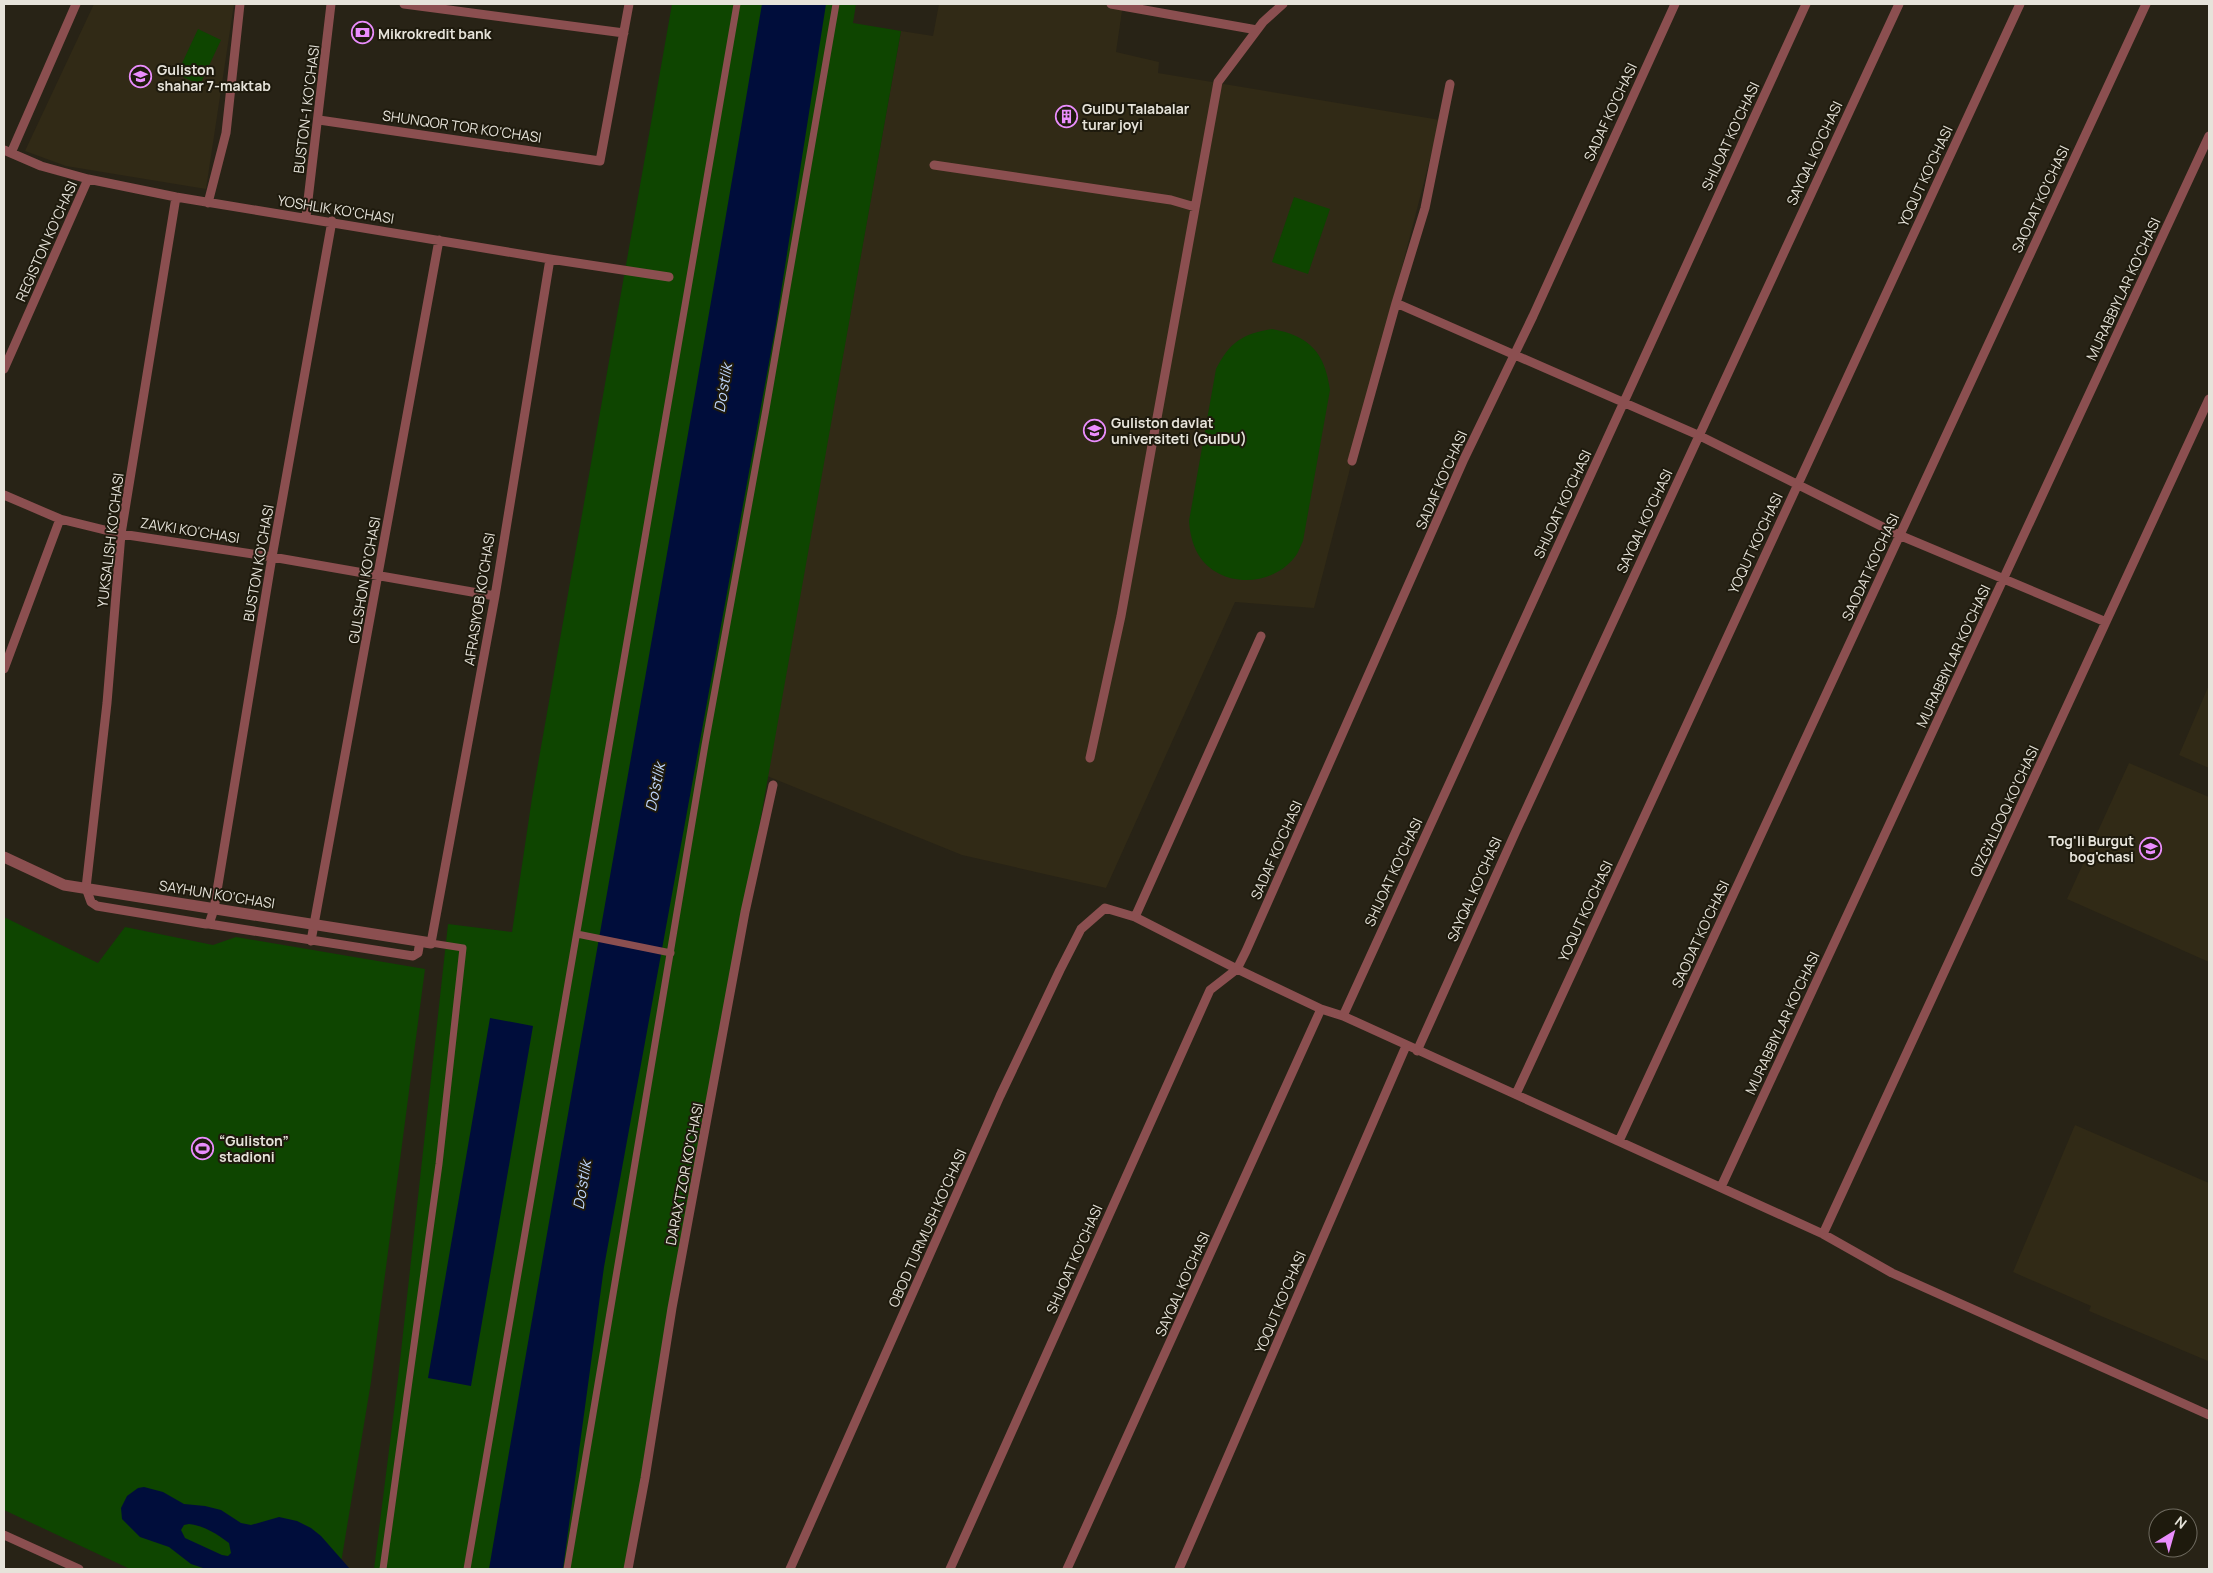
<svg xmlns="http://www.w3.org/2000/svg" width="2213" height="1573" font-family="Manrope,sans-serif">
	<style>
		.built { fill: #312a16 }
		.green { fill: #0e4500 }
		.water { fill: #000d3b; fill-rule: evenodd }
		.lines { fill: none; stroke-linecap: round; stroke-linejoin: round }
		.pedestrian { stroke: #8b4f50; stroke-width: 7 }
		.minor { stroke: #8b4f50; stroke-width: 9 }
		.tertiary { stroke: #8b4f50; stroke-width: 11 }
		.labels { text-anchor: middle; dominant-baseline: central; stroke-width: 4; stroke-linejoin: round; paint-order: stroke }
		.poi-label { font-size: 14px; font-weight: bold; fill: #e6e3da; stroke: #1e1a0d; text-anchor: start }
		.street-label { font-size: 14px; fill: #e6e3da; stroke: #1e1a0d }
		.water-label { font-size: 15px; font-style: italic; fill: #c0d7fd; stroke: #1e1a0d }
	</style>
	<rect width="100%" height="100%" fill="#282316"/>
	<!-- built -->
	<path class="built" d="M94,4h140l-28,185 -140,-23 -41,-15z
		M939,4h184l-7,48 43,10 -1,11 282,47 -126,488 -79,-6 -129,286 -144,-33 -195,-79 134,-745 32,5z
		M2209,685v83l-30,-13z
		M2129,763l80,34v165l-142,-63z
		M2075,1125l134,58v174l-1,4 -119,-50 2,-5 -78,-34z"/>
	<!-- green -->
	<path class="green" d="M672,4h184l-3,19 48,8 -274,1538h-253l24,-190 50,-455 64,8 20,-134z
		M198,29l23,11 -21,45 -23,-11z
		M1294,197l36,12 -22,65 -36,-12z
		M1272,329c38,7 53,24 58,61l-27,151c-3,6 -5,13 -9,17 -24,30 -76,30 -96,-4 -6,-11 -8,-21 -9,-33l27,-152c14,-27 26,-35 56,-40z
		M4,917l94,46 27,-36 88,18 23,-8 189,32 -54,413 -31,187h-210l-126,-59z"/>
	<!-- water -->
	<path class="water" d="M762,4h64l-50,320 -172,943 -41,302h-74c89,-522 185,-1043 273,-1565z
		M490,1018l43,8 -62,360 -43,-8z
		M144,1487l19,5 21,12 21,2 16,4 20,13 10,2 28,-8 18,4 14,7 10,8 29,33h-144l-15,-5 -22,-17 -29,-10 -18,-18 -1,-11 6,-12 11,-8zM189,1524c16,2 28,10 40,19l2,10 -3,3 -6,-1 -37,-17 -4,-8 3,-5z"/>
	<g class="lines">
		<!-- pedestrian -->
		<path class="pedestrian" d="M577,934l94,19
			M383,1569l56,-405 24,-216 -32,-5
			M467,1569l270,-1565
			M567,1569l138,-824 61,-336 70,-405"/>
		<!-- minor -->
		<path class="minor" d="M404,4l220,29
			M1111,4l146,26
			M319,120l281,41 29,-157
			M4,150l37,16 47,13 88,18 374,62 119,18
			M11,153l65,-149
			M934,165l237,35 24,7
			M176,197l-55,337 -14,169 -21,185 5,14 6,4 109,18h3l5,-15 58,-352 60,-336
			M208,203l18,-70 14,-129
			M306,217l25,-213
			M1396,303l29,-95 25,-124
			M4,369l84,-190
			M1352,461l44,-158 302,132 201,100 207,87
			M4,495l56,24 61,15 151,23 223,39
			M4,669l56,-150
			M1090,758l31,-142 97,-534 45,-60 20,-18
			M1135,917l126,-281
			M209,924l204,32 5,-3 2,-12
			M311,941l128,-701
			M431,943l64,-347 55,-337
			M1343,1016l463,-1012
			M1417,1051l99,-220 383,-827
			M1516,1094l504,-1090
			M1619,1141l527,-1137
			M1721,1187l488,-1051
			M1823,1234l386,-835
			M4,1535l75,34
			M628,1569l17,-91 27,-170 73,-396 28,-127
			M790,1569l210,-473 60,-126 21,-41 24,-21 30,9 102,52 84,40 22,7 480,218 69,39 317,142
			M950,1569l260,-579 27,-21 9,-18 218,-492 69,-143 142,-312
			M1067,1569l254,-560
			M1179,1569l227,-523"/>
		<!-- tertiary -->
		<path class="tertiary" d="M4,857l60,28 367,58"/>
	</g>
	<!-- icons -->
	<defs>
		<symbol id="bank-ring" viewBox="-11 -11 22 22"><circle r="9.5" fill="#1e1a0d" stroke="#ea8dfd" stroke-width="1.5"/><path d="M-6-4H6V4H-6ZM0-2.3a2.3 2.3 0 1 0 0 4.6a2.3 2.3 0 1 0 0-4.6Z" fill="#ea8dfd"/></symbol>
		<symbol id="school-ring" viewBox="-11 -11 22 22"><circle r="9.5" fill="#1e1a0d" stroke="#ea8dfd" stroke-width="1.5"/><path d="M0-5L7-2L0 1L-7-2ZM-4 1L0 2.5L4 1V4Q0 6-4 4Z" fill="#ea8dfd"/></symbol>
		<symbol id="building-ring" viewBox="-11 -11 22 22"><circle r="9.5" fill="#1e1a0d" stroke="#ea8dfd" stroke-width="1.5"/><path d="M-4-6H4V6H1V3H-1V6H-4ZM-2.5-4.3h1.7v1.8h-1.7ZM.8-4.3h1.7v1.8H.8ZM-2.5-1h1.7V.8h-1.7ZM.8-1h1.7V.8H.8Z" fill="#ea8dfd"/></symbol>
		<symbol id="university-ring" viewBox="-11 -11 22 22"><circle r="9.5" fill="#1e1a0d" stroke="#ea8dfd" stroke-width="1.5"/><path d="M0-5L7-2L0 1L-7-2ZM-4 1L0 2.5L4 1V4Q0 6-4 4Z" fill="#ea8dfd"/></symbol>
		<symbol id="stadium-ring" viewBox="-11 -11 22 22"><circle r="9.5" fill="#1e1a0d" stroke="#ea8dfd" stroke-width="1.5"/><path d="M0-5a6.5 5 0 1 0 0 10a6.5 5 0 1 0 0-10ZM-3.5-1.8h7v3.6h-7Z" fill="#ea8dfd"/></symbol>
	</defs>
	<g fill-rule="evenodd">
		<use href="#bank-ring" x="350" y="20" width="25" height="25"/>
		<use href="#school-ring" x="128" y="64" width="25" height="25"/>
		<use href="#building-ring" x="1054" y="104" width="25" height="25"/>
		<use href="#university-ring" x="1082" y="418" width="25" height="25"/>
		<use href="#school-ring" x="2138" y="836" width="25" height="25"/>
		<use href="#stadium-ring" x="190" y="1136" width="25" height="25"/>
	</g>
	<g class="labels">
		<!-- poi labels -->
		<g class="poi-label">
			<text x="378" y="33">Mikrokredit bank</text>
			<text x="157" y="69">Guliston<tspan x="157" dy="16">shahar 7-maktab</tspan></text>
			<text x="1082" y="108">GulDU Talabalar<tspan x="1082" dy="16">turar joyi</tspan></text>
			<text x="1111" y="422">Guliston davlat<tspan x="1111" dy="16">universiteti (GulDU)</tspan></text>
			<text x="2134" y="840" text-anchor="end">Tog'li Burgut<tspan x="2134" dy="16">bog'chasi</tspan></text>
			<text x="219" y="1140">“Guliston”<tspan x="219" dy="16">stadioni</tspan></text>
		</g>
		<!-- street labels -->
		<g class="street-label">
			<text transform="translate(306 109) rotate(-83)">BUSTON-1 KO'CHASI</text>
			<text transform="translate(1610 112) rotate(-65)">SADAF KO'CHASI</text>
			<text transform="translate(462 126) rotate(8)">SHUNQOR TOR KO'CHASI</text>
			<text transform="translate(1730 136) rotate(-65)">SHIJOAT KO'CHASI</text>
			<text transform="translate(1814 153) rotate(-65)">SAYQAL KO'CHASI</text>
			<text transform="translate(1925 176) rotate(-65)">YOQUT KO'CHASI</text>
			<text transform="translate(2040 199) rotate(-65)">SAODAT KO'CHASI</text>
			<text transform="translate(336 209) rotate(9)">YOSHLIK KO'CHASI</text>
			<text transform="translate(46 241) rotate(-66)">REGISTON KO'CHASI</text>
			<text transform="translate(2123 289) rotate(-65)">MURABBIYLAR KO'CHASI</text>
			<text transform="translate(1441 480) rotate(-66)">SADAF KO'CHASI</text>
			<text transform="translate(1562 504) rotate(-65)">SHIJOAT KO'CHASI</text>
			<text transform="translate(1644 521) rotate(-65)">SAYQAL KO'CHASI</text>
			<text transform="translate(190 530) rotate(9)">ZAVKI KO'CHASI</text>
			<text transform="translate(110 540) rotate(-83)">YUKSALISH KO'CHASI</text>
			<text transform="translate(1755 543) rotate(-65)">YOQUT KO'CHASI</text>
			<text transform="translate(258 563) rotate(-80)">BUSTON KO'CHASI</text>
			<text transform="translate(1870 567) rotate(-65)">SAODAT KO'CHASI</text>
			<text transform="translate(364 580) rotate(-80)">GULSHON KO'CHASI</text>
			<text transform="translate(479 599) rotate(-81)">AFRASIYOB KO'CHASI</text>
			<text transform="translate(1953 656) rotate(-65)">MURABBIYLAR KO'CHASI</text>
			<text transform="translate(2004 811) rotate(-65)">QIZG'ALDOQ KO'CHASI</text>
			<text transform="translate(1276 850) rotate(-66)">SADAF KO'CHASI</text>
			<text transform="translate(1393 872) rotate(-65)">SHIJOAT KO'CHASI</text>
			<text transform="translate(1474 889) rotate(-66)">SAYQAL KO'CHASI</text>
			<text transform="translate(217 894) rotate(9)">SAYHUN KO'CHASI</text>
			<text transform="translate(1585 911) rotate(-65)">YOQUT KO'CHASI</text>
			<text transform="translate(1700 934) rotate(-65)">SAODAT KO'CHASI</text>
			<text transform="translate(1782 1023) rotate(-65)">MURABBIYLAR KO'CHASI</text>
			<text transform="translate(684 1174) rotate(-79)">DARAXTZOR KO'CHASI</text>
			<text transform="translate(927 1228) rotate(-66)">OBOD TURMUSH KO'CHASI</text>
			<text transform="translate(1074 1259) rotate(-66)">SHIJOAT KO'CHASI</text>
			<text transform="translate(1182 1284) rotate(-66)">SAYQAL KO'CHASI</text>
			<text transform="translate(1280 1302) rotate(-67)">YOQUT KO'CHASI</text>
		</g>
		<!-- water labels -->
		<g class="water-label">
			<text transform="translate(723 388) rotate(-81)">Do'stlik</text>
			<text transform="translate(655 787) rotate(-79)">Do'stlik</text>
			<text transform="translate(582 1185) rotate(-81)">Do'stlik</text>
		</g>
	</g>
	<!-- border -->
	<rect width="2213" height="1573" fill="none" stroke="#e6e3da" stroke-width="10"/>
	<!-- north arrow -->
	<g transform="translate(2173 1533) rotate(37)"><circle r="24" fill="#1e1a0d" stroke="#6e6a5f"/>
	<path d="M0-4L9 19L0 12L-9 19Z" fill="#ea8dfd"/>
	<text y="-8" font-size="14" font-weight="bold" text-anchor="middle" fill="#e6e3da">N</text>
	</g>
</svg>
